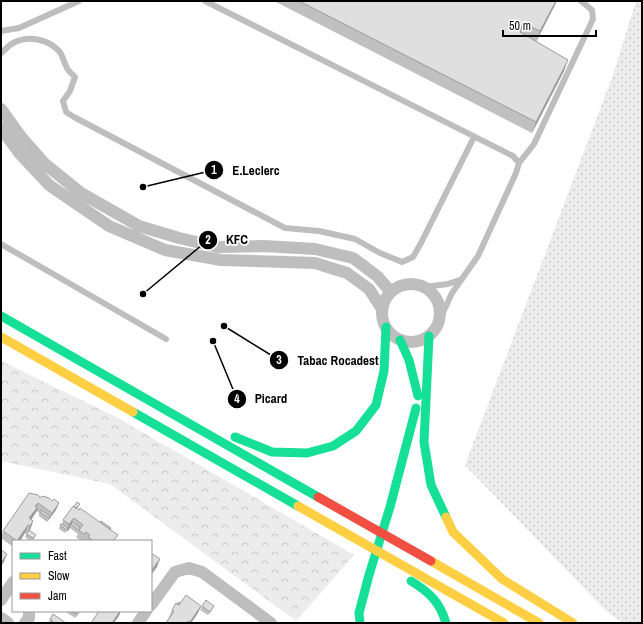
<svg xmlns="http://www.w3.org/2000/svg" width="643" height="624" font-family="'Archivo Narrow',sans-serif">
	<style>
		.grass { fill: url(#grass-dots) }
		.forest { fill: url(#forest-crowns) }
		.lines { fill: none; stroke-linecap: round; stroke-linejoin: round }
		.lane { stroke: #bebebe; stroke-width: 6 }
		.street { stroke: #bebebe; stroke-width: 12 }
		.fast { stroke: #16e098; stroke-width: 9 }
		.slow { stroke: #ffcf43; stroke-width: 9 }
		.jam { stroke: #f24e42; stroke-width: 9 }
		.wall { fill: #c0c0c0 }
		.shaded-wall { fill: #9c9c9c }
		.building { fill: #dfdfdf; stroke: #9c9c9c }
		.leader { fill: none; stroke: #000; stroke-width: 1.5 }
		.callout-dot { fill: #000; stroke: #fff; stroke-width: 1.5 }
		.mark-label { font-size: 12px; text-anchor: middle; font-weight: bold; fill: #fff }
		.callout-label { font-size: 13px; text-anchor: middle; font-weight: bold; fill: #000; stroke: #fff; stroke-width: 3.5; stroke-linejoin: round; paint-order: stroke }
	</style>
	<defs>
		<pattern id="grass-dots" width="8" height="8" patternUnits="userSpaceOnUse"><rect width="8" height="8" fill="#ececec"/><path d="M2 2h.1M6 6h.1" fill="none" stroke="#c9c9c9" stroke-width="1.8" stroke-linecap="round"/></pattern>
		<pattern id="forest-crowns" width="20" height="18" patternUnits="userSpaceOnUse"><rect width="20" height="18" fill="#ececec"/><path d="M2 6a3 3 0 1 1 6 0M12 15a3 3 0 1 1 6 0" fill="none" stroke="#c9c9c9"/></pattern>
	</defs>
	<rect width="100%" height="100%" fill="#fff"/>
	<!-- grass -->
	<path class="grass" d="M636,1h6v622h-19l-17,-12 -141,-146 148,-390z"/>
	<!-- forest -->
	<path class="forest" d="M1,361l117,57 236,137 -58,66 -186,-137 -109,-23z"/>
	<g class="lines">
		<!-- lane -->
		<path class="lane" d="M205,1l308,155 6,7 -3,10 -38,83 -26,37 -12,26
			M1,31l18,-3 60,-27
			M1,53c4,-3 8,-8 12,-10 15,-8 35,-4 46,8 5,6 5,14 10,20 2,2 4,4 6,6l-5,14 -7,10 3,11 8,5 211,111 34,3 36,8 25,14 22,9 11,-5 8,-14 53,-106
			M519,163l15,-19 59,-125 -1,-9 -11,-9
			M1,244l165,95
			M424,287l24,-3 14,-5"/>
		<!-- street -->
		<path class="street" d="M1,109l21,29 23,26 36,29 58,33 40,12 39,9 46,-1 51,3 38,9 24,18 14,16
			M1,128l19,26 29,31 60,41 56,24 56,10 94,3 32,10 22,16 13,20
			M382 313a29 29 0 1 1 58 0a29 29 0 1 1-58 0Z
			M1,600l12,-18
			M151,605l24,-33 14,-4 13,4 69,51
			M1,618l7,5
			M25,623l4,-5v-7
			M138,623l8,-12"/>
		<!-- fast -->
		<path class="fast" d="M1,316l317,181
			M429,336l-5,106 7,43 15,32
			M400,340l9,20 9,36
			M133,412l165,94
			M235,437l37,15 35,1 26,-7 23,-15 20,-26 8,-34 2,-44
			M411,581c18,11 29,21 35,42
			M360,623l-1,-10 10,-38 21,-68 26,-99"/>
		<!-- slow -->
		<path class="slow" d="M1,337l132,75
			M298,506l206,117
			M446,517l7,15 49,47 71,44
			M431,561l108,62"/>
		<!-- jam -->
		<path class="jam" d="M318,497l113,64"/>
	</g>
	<!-- wall -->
	<path class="wall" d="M274,1h283l-21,41 28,29 -32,62z
		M40,498l12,3 4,9 -9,12 -8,-6v-3l-2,-2 -6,8 2,2 -4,10 7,4 -3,6h-3l-5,-4 2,-4h-2l-5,8h-7v6l-12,-9 2,-7z
		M80,504l-3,5 33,20 6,12h-32l-1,-1 -2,1 -5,-4 2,-3 -8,-6 -5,5 -6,-4 1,-4 2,-1 1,-4 11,-13z
		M202,606l10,4 -4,5 -8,-5z
		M172,610l26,3 -7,10h-25l3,-6z
		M66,611h15l-4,5 -2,2 -9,-6z
		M50,619l16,4h-18z"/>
	<!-- shaded-wall -->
	<path class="shaded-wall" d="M556,1h1l-21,41 4,-11z
		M568,60l-4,11 -32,62 4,-11z
		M38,503l-3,7 3,-3 -1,4 -10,15 8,-20z
		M59,503l-3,7 -9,12 5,-9z
		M74,518l-3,6 -1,4 -3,4 2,-8z
		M33,521l-2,7 -4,6 3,-8z
		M28,525l-3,8 -5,8h-3z
		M7,554l-3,8 -3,4v-3z
		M160,559l-3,8 -6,8v-4z
		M201,606l-3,7 -7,10h-2z
		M120,611h1l-2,5 -5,7h-2z"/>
	<!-- building -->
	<path class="building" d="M299,1h257l-16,30 -17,-8 -3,9 48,28 -32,62z
		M29,493l9,2 2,3 2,-2 7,2 3,3 2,-2 5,4 -7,10 -14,-10 -3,3 2,2 -8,10 4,3 -3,5 -2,-1 -11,16 -14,-10z
		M77,502l3,2 -4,4 -2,-1z
		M73,506l6,4 1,-2 38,27 -5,6h-19l-6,-4 2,-2 -4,-3 -2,2 -5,-4 4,-5 -9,-7 -5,6 -6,-4z
		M41,510l9,6 -1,2 -9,-6z
		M101,521l10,7 -1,1 -10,-7z
		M72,522l8,6 -1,2 1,1 -9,-7z
		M62,524l6,4 -1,2 -7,-5z
		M29,530l7,5 -3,3 -7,-4z
		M1,550l6,4 -6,9z
		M151,553l9,6 -9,12z
		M186,595l15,11 -11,16 -2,-1 -2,2h-20l8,-12 -2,-1 4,-7 3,2z
		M206,600l8,6 -4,6 -8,-6z
		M179,602l1,1 -1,2 -2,-1z
		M71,611h6l1,1 -2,2z
		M99,611h21l-8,12h-21z
		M53,614l13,9h-15l2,-2 -3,-2z"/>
	<!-- callouts -->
	<path class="leader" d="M143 187L214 170M143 294L208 240M224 326L279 360M213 341L237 399"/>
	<g class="callout-dot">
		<circle cx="143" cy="187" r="4"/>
		<circle cx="143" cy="294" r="4"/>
		<circle cx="224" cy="326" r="4"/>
		<circle cx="213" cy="341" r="4"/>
		<circle cx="214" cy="170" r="10"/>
		<circle cx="208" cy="240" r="10"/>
		<circle cx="279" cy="360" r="10"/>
		<circle cx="237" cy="399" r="10"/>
	</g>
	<g class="mark-label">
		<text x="214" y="174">1</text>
		<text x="208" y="244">2</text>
		<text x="279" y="364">3</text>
		<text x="237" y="403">4</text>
	</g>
	<g class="callout-label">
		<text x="256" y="175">E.Leclerc</text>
		<text x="237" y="244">KFC</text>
		<text x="338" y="365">Tabac Rocadest</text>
		<text x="271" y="403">Picard</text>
	</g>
	<!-- border -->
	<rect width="643" height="624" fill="none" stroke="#000000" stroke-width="4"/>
	<!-- legend -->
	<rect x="12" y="540" width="140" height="72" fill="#ffffff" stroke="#999999"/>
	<rect x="20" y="553" width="20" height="6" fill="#16e098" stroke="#999999"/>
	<text x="48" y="560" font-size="12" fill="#000000">Fast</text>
	<rect x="20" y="573" width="20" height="6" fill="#ffcf43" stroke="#999999"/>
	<text x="48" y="580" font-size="12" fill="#000000">Slow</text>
	<rect x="20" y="593" width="20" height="6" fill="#f24e42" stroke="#999999"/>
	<text x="48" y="600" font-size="12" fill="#000000">Jam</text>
	<!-- scale -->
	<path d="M503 30v6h93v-6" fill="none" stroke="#000000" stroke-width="2"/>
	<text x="509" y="30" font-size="12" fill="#000000" stroke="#ffffff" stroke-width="3" paint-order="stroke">50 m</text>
</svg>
